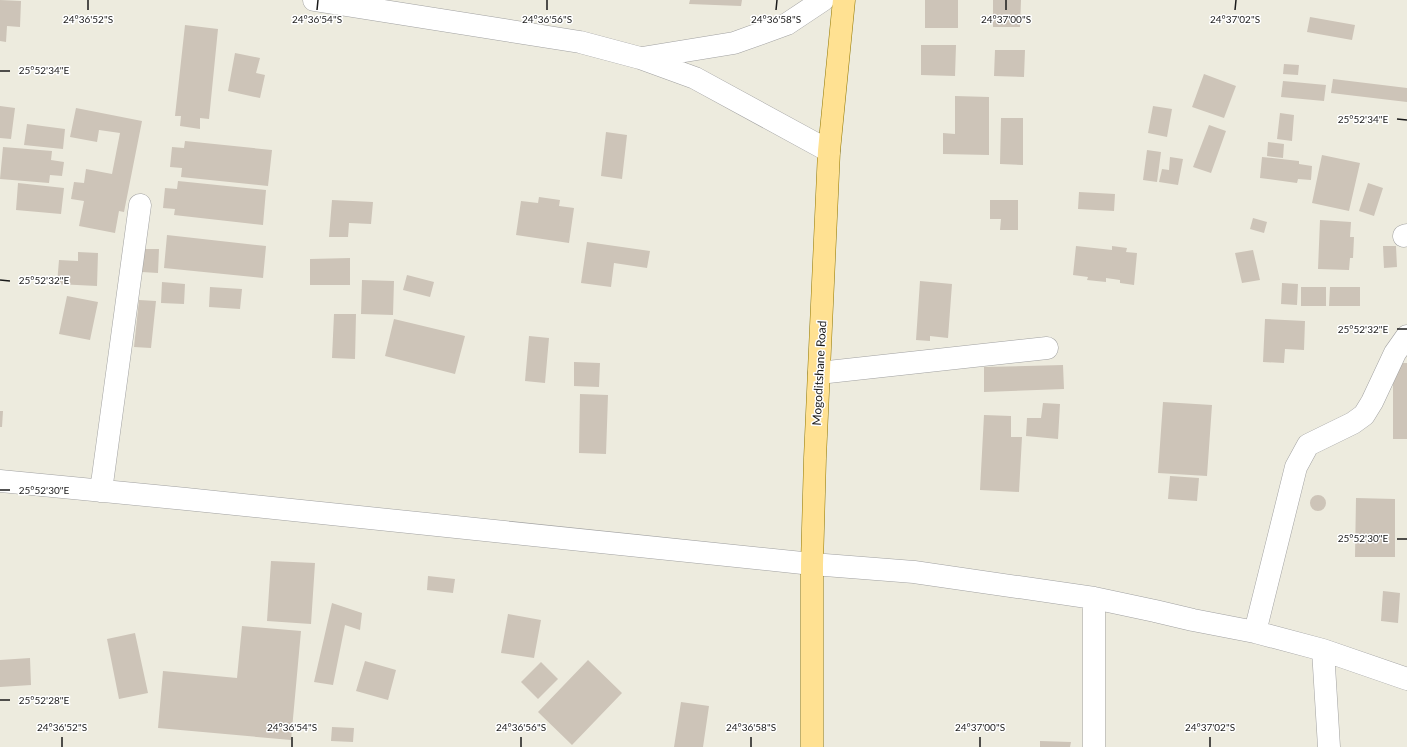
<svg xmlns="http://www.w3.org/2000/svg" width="1407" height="747" font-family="Lato,sans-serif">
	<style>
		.building { fill: #cdc4b8 }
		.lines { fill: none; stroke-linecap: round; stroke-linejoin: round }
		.minor-casing { stroke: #a1a1a1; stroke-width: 23 }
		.major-casing { stroke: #917700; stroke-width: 23 }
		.minor { stroke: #fff; stroke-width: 22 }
		.major { stroke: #ffe192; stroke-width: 22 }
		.ticks { fill: none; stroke: #1a1a1a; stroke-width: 1.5 }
		.labels { text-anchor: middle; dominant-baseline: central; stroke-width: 3; stroke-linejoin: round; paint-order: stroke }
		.street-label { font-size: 12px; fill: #1a1a1a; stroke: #fff }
		.ticks-label { font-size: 10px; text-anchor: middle; fill: #1a1a1a; stroke: #fff; stroke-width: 3; stroke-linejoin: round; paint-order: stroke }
	</style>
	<rect width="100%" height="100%" fill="#edebde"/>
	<!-- building -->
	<path class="building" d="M0,0l21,1 -1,26 -13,-1 -1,16 -6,-1z
		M690,0h52l-1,6 -52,-2z
		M925,0h33v28h-33z
		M993,0h28l-1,27h-27z
		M1310,17l45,8 -3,15 -45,-8z
		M185,25l33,4 -9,90 -9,-1v11l-20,-3 1,-10h-6z
		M921,45h35l-1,31 -34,-1z
		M995,50h30l-1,27 -30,-1z
		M235,53l25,5 -4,15 9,2 -5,23 -32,-7z
		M1284,64l15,1 -1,10 -15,-1z
		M1204,74l32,12 -12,32 -32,-11z
		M1333,79l74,9v14l-76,-9z
		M1283,81l43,4 -2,16 -43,-4z
		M955,96l34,1v58l-46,-1v-21l12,1z
		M0,106l15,2 -4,31 -11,-1z
		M1153,106l19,3 -5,28 -19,-4z
		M76,108l66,13 -18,91 -5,-1 -4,22 -36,-7 5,-25 -13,-2 3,-17 10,1 2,-14 26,5 8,-41 -21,-3 -2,12 -27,-5z
		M1280,113l14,2 -2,26 -15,-2z
		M1001,118h22v47l-23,-1z
		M27,124l38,5 -2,20 -39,-4z
		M1209,125l17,6 -15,42 -18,-6z
		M606,132l21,3 -5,44 -21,-3z
		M185,141l87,9 -4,36 -87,-9 1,-9 -12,-1 2,-20 12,1z
		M1268,142l16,2 -1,14 -16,-2z
		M3,147l49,4 -1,9 13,2 -2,14 -12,-1 -1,8 -49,-4z
		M1147,150l14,2 -4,30 -14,-2z
		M1322,155l38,8 -11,48 -37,-8z
		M1170,157l13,2 -5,26 -19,-3 3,-13 7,1z
		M1262,157l37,4v3l13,2 -1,14 -13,-1 -1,4 -37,-5z
		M178,181l88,9 -3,35 -89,-10 1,-6 -12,-1 2,-20 12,1z
		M18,183l46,5 -3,26 -45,-4z
		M1368,183l15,5 -9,28 -15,-5z
		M1079,192l36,2 -1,17 -36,-2z
		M539,197l21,3 -1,6 15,2 -5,35 -53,-8 5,-34 17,2z
		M332,200l41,2 -2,22 -22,-1 -1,14h-19z
		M990,200h28v30h-18l1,-11h-11z
		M1253,218l14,4 -3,11 -14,-4z
		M1320,220l31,2 -1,15h4l-1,21h-3l-1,12 -31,-1z
		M167,235l99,11 -3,32 -99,-10z
		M587,242l63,9 -3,17 -33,-5 -3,24 -30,-4z
		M1076,246l36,4v-4l15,2 -1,4 11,1 -3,32 -14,-2v-3l-14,-2v4l-19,-2 1,-3 -15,-2z
		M1383,246h13l1,21 -13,1z
		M143,249h16l-1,24 -16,-1z
		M1253,250l7,30 -18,3 -7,-30z
		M78,252l20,1 -1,33 -40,-2 2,-24 19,1z
		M350,258v27h-40v-26z
		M407,275l27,7 -4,15 -27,-7z
		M362,280l32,1 -1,34 -32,-1z
		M920,281l32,3 -4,54 -18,-2v5l-14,-1z
		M162,282l23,2 -1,20 -23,-1z
		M1282,283l16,1 -1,21 -16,-1z
		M210,287l32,2 -2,20 -31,-2z
		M1301,287h25v19h-25z
		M1330,287h30v19h-31z
		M67,296l31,6 -8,38 -31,-6z
		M139,300l17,1 -5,47 -17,-1z
		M334,314h22l-1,45 -23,-1z
		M394,319l71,17 -10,38 -70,-18z
		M1265,319l40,2 -1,29 -19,-1 -1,14 -21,-1z
		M529,336l20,2 -4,45 -20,-2z
		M574,362l26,1 -1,24 -25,-1z
		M1393,363h14v76h-14z
		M1063,365l1,24 -80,3v-25z
		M580,394l28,1 -2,59 -27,-1z
		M1163,402l49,3 -5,71 -49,-3z
		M1043,403l17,1 -2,35 -32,-3 1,-18h14z
		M0,411h3l-1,16h-2z
		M984,415l27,1v21h11l-3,55 -39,-2z
		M1170,476l29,2 -2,23 -29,-2z
		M1310 503a8 8 0 1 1 16 0a8 8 0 1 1-16 0Z
		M1356,498l39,1v58h-40z
		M271,561l44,2 -4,61 -44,-3z
		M428,576l27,3 -2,14 -26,-3z
		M1383,591l17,2 -2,30 -17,-2z
		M332,603l30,10 -2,17 -15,-5 -12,60 -19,-3z
		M508,614l33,6 -7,38 -33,-5z
		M242,626l59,5 -10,109 -133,-12 5,-57 74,7z
		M135,633l13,60 -29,6 -12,-60z
		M30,658l1,27 -31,2v-27z
		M588,660l34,33 -50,52 -34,-33z
		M365,661l31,9 -8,30 -32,-9z
		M541,662l17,17 -20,20 -17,-17z
		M681,702l28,4 -6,41h-29z
		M332,727l22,1 -1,14 -22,-1z
		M1040,741l31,1 -1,5h-30z"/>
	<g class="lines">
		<defs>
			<path id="minor" d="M314,0l266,42 60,16 55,20 134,73
				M642,58l92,-15 53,-19 36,-24
				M1404,236l3,-1
				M819,373l228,-25
				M0,481l186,18 626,65 102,8 180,26 61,13 38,9 62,12 68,18 84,29
				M101,491l39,-286
				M1094,598v149
				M1255,632l41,-165 12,-22 45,-22 11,-8 8,-13 23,-49 12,-17
				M1323,650l6,97"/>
			<path id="major" d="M812,747v-183l3,-106 14,-307 15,-151"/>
		</defs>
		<!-- minor casing -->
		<use href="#minor" class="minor-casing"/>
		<!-- major casing -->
		<use href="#major" class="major-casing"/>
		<!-- minor -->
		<use href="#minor" class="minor"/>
		<!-- major -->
		<use href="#major" class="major"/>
	</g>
	<!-- ticks -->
	<path class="ticks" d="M88,10v-10M317,10l1,-10M547,10v-10M776,10l1,-10M1006,10v-10M1235,10l1,-10M0,71h10M1397,119l10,1M0,280l10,1M1397,329h10M0,490h10M1397,539h10M0,700h10M62,747v-10M292,747v-10M521,747v-10M751,747v-10M980,747v-10M1210,747v-10"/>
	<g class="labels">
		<!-- street labels -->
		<g class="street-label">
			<text transform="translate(819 373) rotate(-87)">Mogoditshane Road</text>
		</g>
	</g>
	<g class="ticks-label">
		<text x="88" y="23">24°36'52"S</text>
		<text x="317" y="23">24°36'54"S</text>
		<text x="547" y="23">24°36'56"S</text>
		<text x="776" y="23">24°36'58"S</text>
		<text x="1006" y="23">24°37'00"S</text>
		<text x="1235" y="23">24°37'02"S</text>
		<text x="44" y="74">25°52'34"E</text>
		<text x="1363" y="123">25°52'34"E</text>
		<text x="44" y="284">25°52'32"E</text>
		<text x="1363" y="333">25°52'32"E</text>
		<text x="44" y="494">25°52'30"E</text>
		<text x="1363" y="542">25°52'30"E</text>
		<text x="44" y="704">25°52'28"E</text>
		<text x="62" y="731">24°36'52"S</text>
		<text x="292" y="731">24°36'54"S</text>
		<text x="521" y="731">24°36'56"S</text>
		<text x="751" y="731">24°36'58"S</text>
		<text x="980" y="731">24°37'00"S</text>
		<text x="1210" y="731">24°37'02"S</text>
	</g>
</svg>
